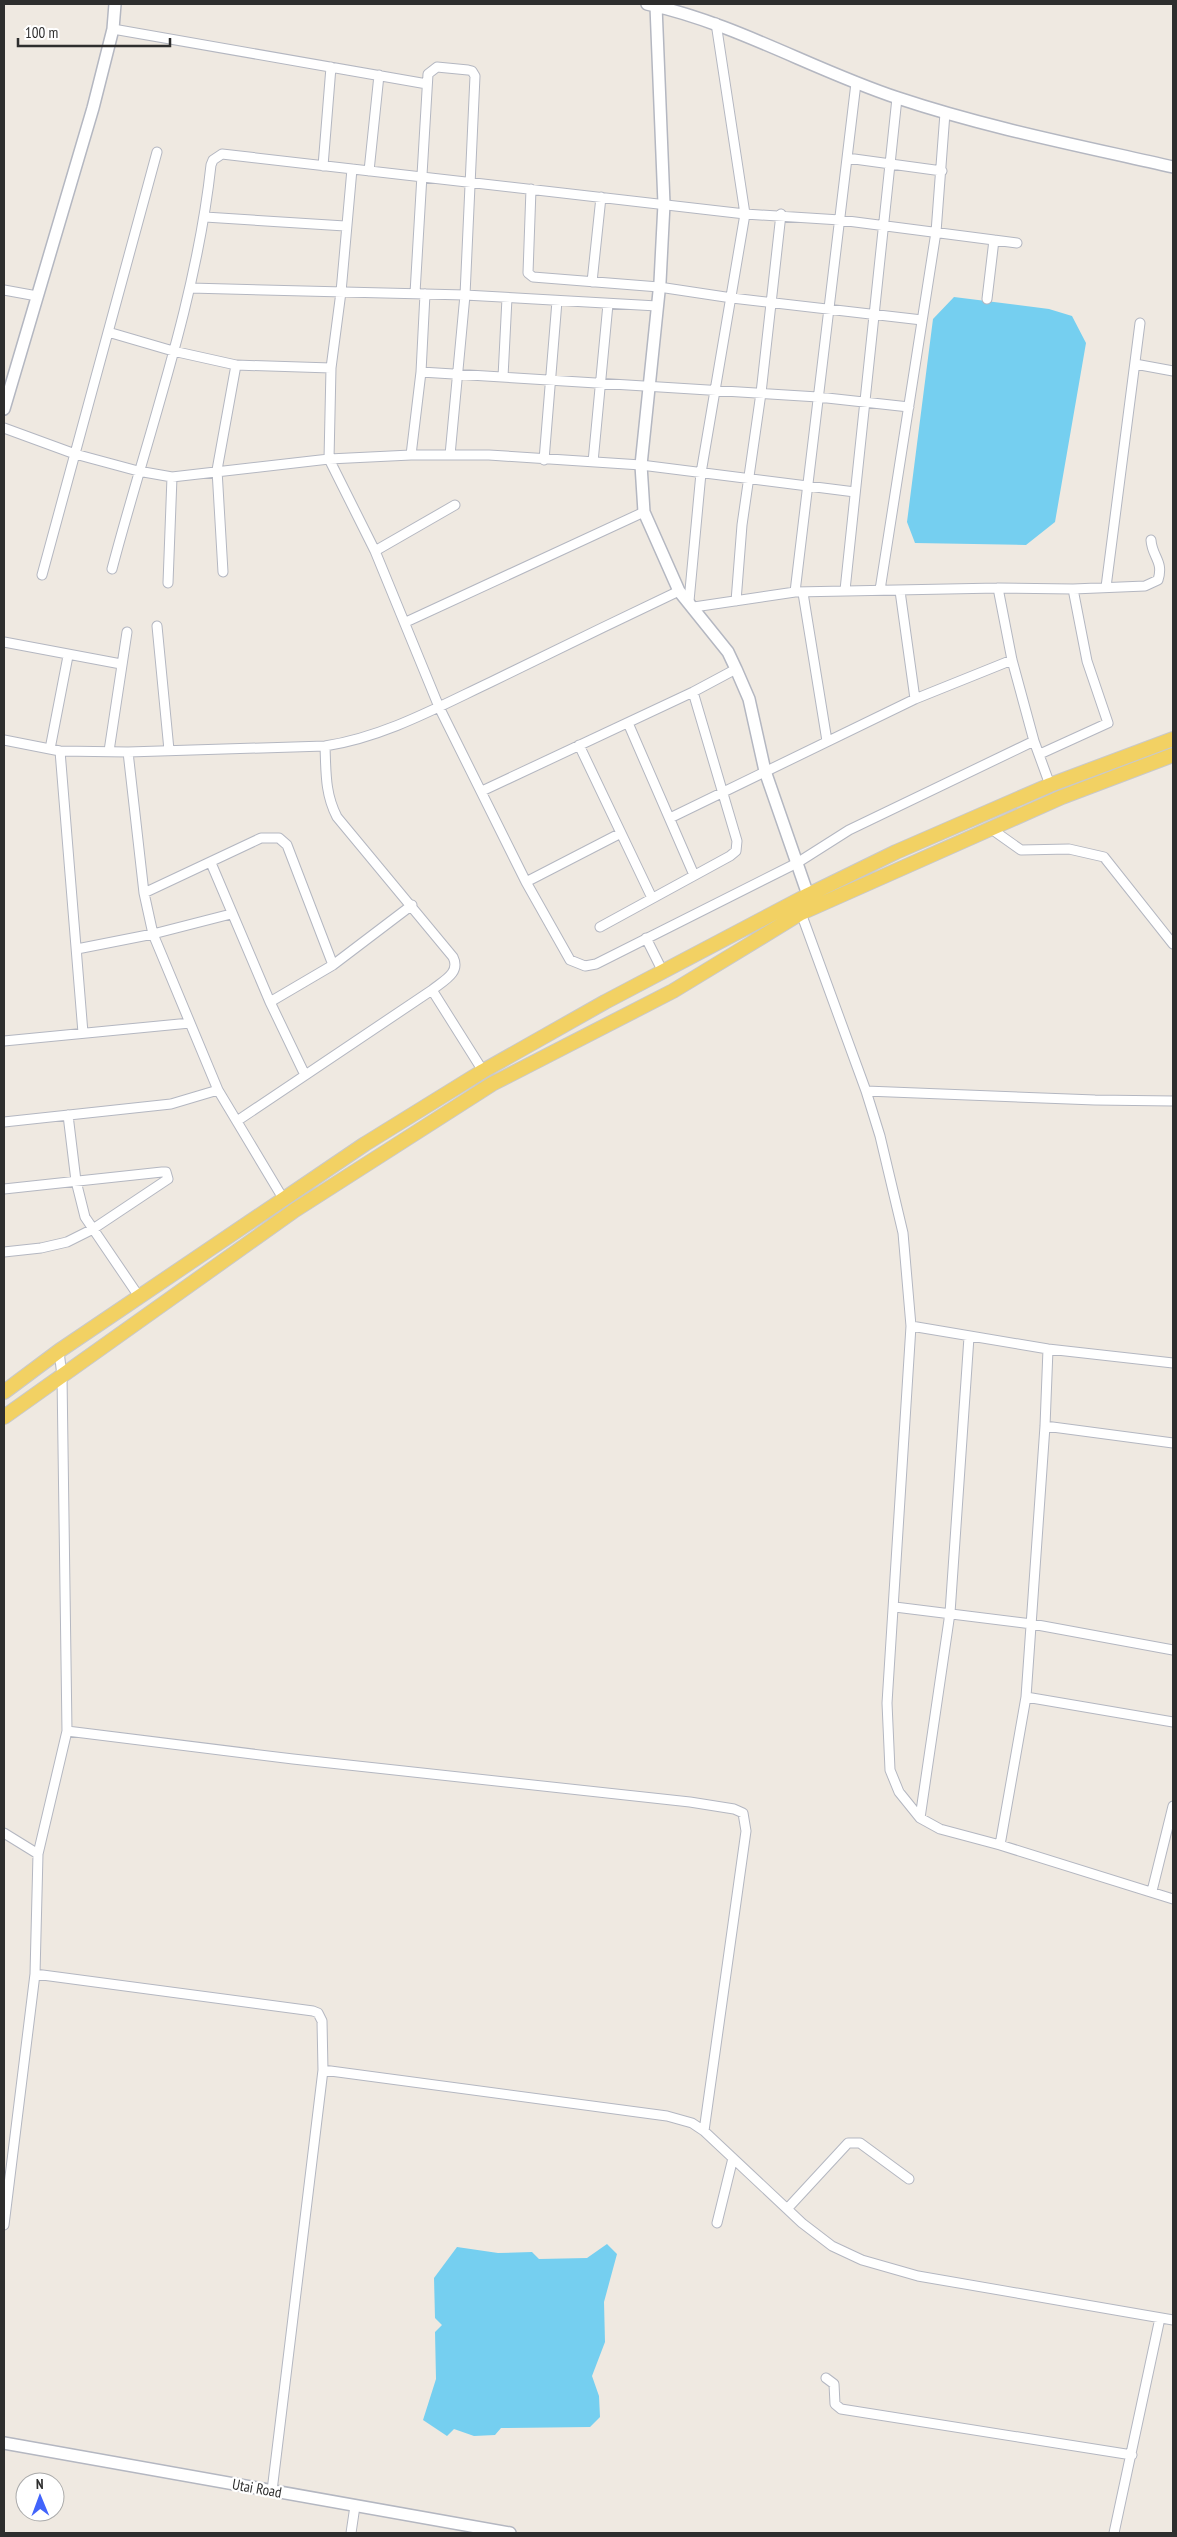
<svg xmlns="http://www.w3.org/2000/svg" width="1177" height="2537" font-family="'PT Sans Narrow',sans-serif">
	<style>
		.water { fill: #75cff0 }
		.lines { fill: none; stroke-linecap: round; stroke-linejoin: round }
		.street-casing { stroke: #b4b7c1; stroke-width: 11 }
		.secondary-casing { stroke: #b4b7c1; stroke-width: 14 }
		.primary-casing { stroke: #c9c9c9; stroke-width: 16 }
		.street { stroke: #fff; stroke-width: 9 }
		.secondary { stroke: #fff; stroke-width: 11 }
		.primary { stroke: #f2d163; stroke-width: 14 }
		.labels { text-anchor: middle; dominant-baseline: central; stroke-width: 4.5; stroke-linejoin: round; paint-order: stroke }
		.street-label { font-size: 15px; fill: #2e2e2e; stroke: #fff }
	</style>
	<rect width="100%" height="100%" fill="#efe9e1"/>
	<!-- water -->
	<path class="water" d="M954,297l95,12 23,7 14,27 -31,179 -29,23 -111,-2 -8,-21 26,-203z
		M607,2244l10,10 -13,48 1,40 -13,34 7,20 1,21 -10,10 -89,1 -6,7 -21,1 -20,-7 -7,7 -24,-16 13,-41 -1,-47 7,-7 -7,-7 -1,-40 23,-31 41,6 34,-1 7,7 48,-1z"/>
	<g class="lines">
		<defs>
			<path id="street" d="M113,29l314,55
				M847,158l95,13
				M323,166l8,-99
				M352,169l-11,123 -10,76 -2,91 46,92 64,156 87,175 44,78 15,6 11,-2 201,-101 52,-33 185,-89 16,44
				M369,171l10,-96
				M531,189l-3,84 5,4 126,10 73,11 190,22
				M205,217l140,9
				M592,282l9,-85
				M190,288l275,7 192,11
				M4,290l33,6
				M415,293l13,-219 9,-7 31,3 4,1 3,5 -10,219 -15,160
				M987,299l7,-59
				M108,332l65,19 63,14
				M1135,364l38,7
				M421,372l397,25 91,10
				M503,377l4,-79
				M4,428l71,26 63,17 34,6 157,-18 82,-4h78l152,10 214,27
				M411,455l10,-83 4,-78
				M544,460l13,-159
				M593,462l15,-158
				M375,551l80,-46
				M112,569c35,-133 84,-266 99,-404l2,-5 9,-6 523,60 95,6 177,23
				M223,572l-6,-102 19,-105 95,3
				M42,575l115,-423
				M168,583l4,-106
				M1106,587l34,-264
				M998,588l14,72 22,81
				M845,590l52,-492
				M880,590l56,-358 9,-119
				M900,591l15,108
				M795,592l61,-509
				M803,593l24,148
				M689,601l12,-128 44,-259 -29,-191
				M736,601l6,-76 19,-132 20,-179
				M694,607l101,-15 203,-4 75,1 72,-3 13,-6c6,-19 -6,-23 -7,-40
				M406,622l238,-110
				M157,626l12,124
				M4,642l117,22
				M628,723l66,152
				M4,740l56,11 68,1 197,-6c59,-9 113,-39 166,-64 63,-31 125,-61 188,-91
				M579,745l73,153
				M50,749l18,-93
				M60,751l23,282
				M109,751l18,-119
				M128,752l16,141 9,41 65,156 66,110
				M1040,754l68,-31 -21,-62 -14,-72
				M482,791l211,-99 43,-23
				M670,818l245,-119 97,-39
				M990,828l31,22 48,-1 35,8 69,87
				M211,863l59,139 35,73
				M526,882l95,-49
				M144,893l117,-55h18l8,7 46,120
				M801,913l65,178 14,45 23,97 8,93 -24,377 3,67 9,22 21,26 20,11 60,16 173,54
				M600,927l130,-71 6,-5 1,-10 -44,-149
				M646,938l17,34
				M77,949l76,-15 78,-20
				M432,990l51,81
				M270,1002l63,-37 79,-60
				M4,1041l186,-18
				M866,1091l229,9 78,1
				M68,1115l8,66 9,36 55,81
				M237,1121l195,-131c11,-9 29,-17 21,-33l-116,-140c-12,-23 -11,-45 -12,-71
				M4,1122l167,-18 47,-14
				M4,1189l158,-17h4l2,7 -75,50 -26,13 -26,6 -37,4
				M911,1326l137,23 125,14
				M1045,1426l128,17
				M895,1607l137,17 141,26
				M1026,1697l147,25
				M67,1731l226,28 397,43 44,7 9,4 3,18 -42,300
				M920,1818l30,-205 19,-276
				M4,1833l34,21
				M1000,1845l26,-148 19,-271 3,-77
				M1152,1891l21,-85
				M35,1974l278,37 5,2 4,8 1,49 344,46 25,7 12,8 98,92 30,23 30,14 56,16 255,44
				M787,2209l61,-66h12l49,36
				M717,2223l16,-65
				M4,2225l31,-251 3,-120 29,-123 -5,-355 -3,-25
				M826,2378l8,6 1,20 6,5 291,46
				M272,2491l51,-421
				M351,2533l4,-27
				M1114,2533l46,-215"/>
			<path id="secondary" d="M647,4c88,19 166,66 251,94 90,30 183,48 275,69
				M656,6l8,198 -4,78 -19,183 3,47 35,79 49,61 8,17 13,30 16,72 43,124 -2,6
				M4,409l89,-301 20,-79 2,-25
				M4,2443l506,90"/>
			<path id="primary" d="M4,1392l55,-41 306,-207 118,-73 122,-69 203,-107 88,-43 154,-67 123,-46
				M4,1417l291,-207 197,-126 181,-93 128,-78 261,-116 111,-42"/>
		</defs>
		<!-- street casing -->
		<use href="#street" class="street-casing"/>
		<!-- secondary casing -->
		<use href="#secondary" class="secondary-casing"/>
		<!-- primary casing -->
		<use href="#primary" class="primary-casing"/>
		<!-- street -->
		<use href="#street" class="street"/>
		<!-- secondary -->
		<use href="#secondary" class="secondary"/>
		<!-- primary -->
		<use href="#primary" class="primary"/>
	</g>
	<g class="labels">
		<!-- street labels -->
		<g class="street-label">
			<text transform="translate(257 2488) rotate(10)">Utai Road</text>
		</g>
	</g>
	<!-- border -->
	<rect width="1177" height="2537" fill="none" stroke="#2e2e2e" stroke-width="10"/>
	<!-- north arrow -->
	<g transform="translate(40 2497) rotate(359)"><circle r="24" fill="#ffffff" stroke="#ababab"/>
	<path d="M0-4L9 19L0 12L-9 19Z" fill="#4264fb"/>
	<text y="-8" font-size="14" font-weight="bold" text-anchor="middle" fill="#2e2e2e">N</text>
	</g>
	<!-- scale -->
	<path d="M18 38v8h152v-8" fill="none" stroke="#2e2e2e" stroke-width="2.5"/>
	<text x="25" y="38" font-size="15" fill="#2e2e2e" stroke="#ffffff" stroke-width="4" paint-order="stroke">100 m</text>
</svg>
